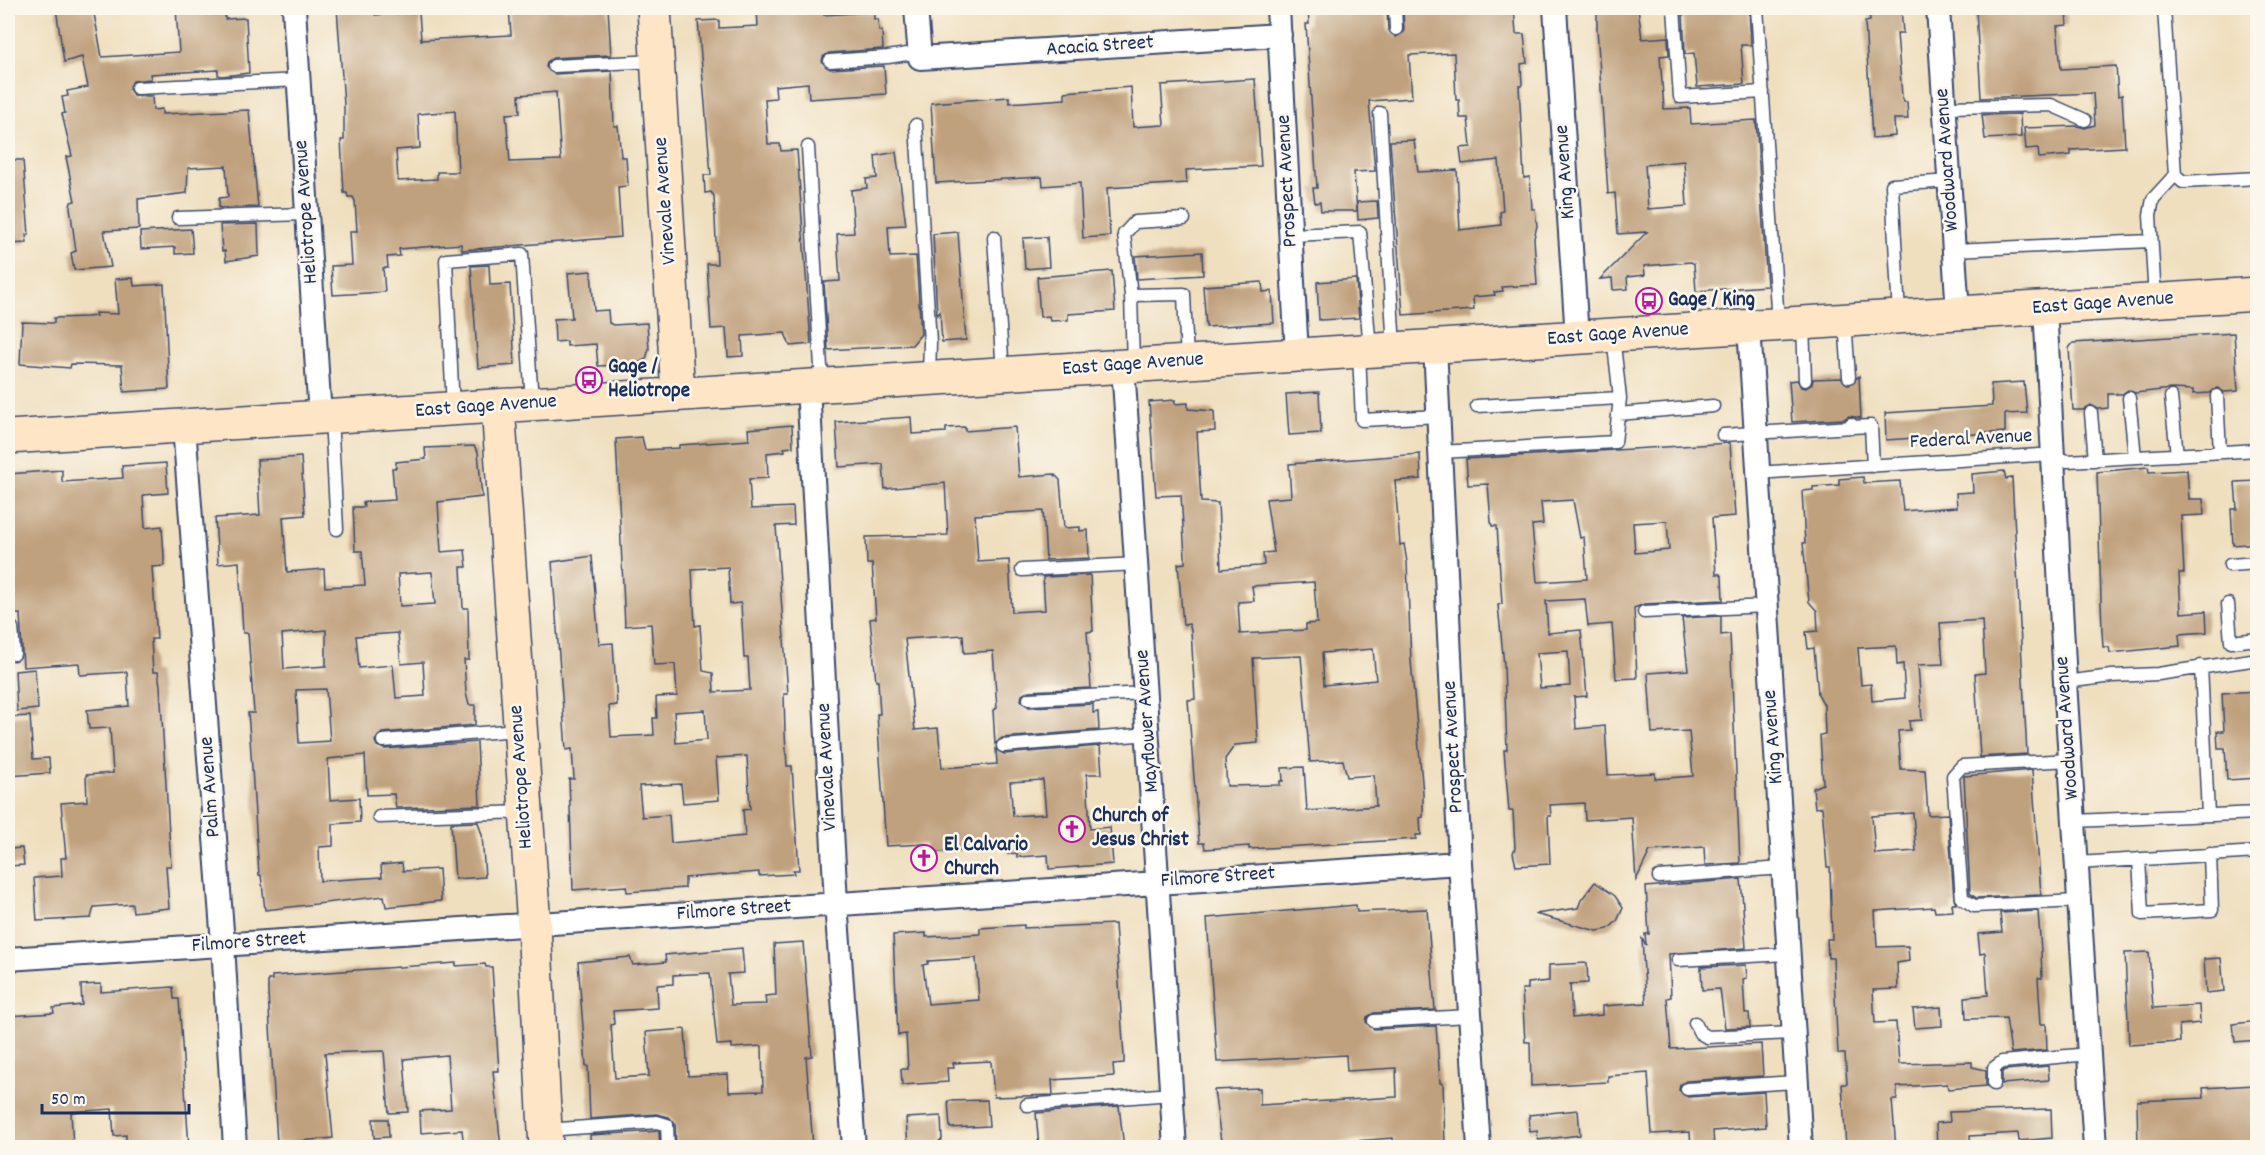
<svg xmlns="http://www.w3.org/2000/svg" width="2265" height="1155" font-family="Dekko,sans-serif">
	<style>
		.building { fill: #c0a17e; fill-rule: evenodd }
		.lines { fill: none; stroke-linecap: round; stroke-linejoin: round }
		.lane-casing { stroke: #3b496d; stroke-width: 15 }
		.street-casing { stroke: #3b496d; stroke-width: 26 }
		.secondary-casing { stroke: #3b496d; stroke-width: 36 }
		.lane { stroke: #fff; stroke-width: 12 }
		.street { stroke: #fff; stroke-width: 22 }
		.secondary { stroke: #fde5c5; stroke-width: 33 }
		.labels { text-anchor: middle; dominant-baseline: central; stroke-width: 5; stroke-linejoin: round; paint-order: stroke }
		.street-label { font-size: 21px; fill: #1b2f5e; stroke: #fbf7ec }
		.poi-label { font-size: 21px; font-weight: bold; fill: #1b2f5e; stroke: #fbf7ec; text-anchor: start }
	</style>
	<rect width="100%" height="100%" fill="#fbf7ec"/>
	<filter id="ink" filterUnits="userSpaceOnUse"><feTurbulence type="fractalNoise" baseFrequency=".0167" numOctaves="2"/><feDisplacementMap in="SourceGraphic" scale="12" xChannelSelector="R" yChannelSelector="G"/><feConvolveMatrix kernelMatrix="1 2 1 2 8 2 1 2 1" color-interpolation-filters="sRGB"/></filter>
	<filter id="wash" filterUnits="userSpaceOnUse"><feTurbulence type="fractalNoise" baseFrequency=".008" numOctaves="4" result="noise"/><feDisplacementMap in="SourceGraphic" scale="24" xChannelSelector="R" yChannelSelector="G"/><feGaussianBlur stdDeviation="1.35" result="paint"/><feColorMatrix in="noise" values="0 0 0 0 0 0 0 0 0 0 0 0 0 0 0 0 0 1.4 0 .05"/><feComposite in="paint" operator="in"/></filter>
	<g filter="url(#wash)">
		<rect width="100%" height="100%" fill="#efdfbf"/>
		<g id="blocks">
			<!-- building -->
			<path class="building" d="M56,8h37l9,49 77,-5 -3,-44h49v11l21,-1 3,55 -27,3 -4,-1v-5l-68,4 1,5 -18,2 -4,8 5,7h18l1,14 9,-1v5l87,-4 9,97 -39,1v-10l9,-1 -2,-31 -38,2 -1,25 -49,6 1,30 -35,2 7,36 -37,3 -3,-17 5,-2 -6,-44 1,-5 4,-1 -9,-44 6,-1 -10,-42 3,-1 -3,-16 6,-1 -1,-5 21,-4 -6,-30 -18,5z
				M337,8h38v7l44,-3 2,28 90,-5 -2,-27h99l3,47 -58,3 -6,4 -1,5 8,7 58,-3 2,55h4l3,31h5l2,29 -10,1 3,50 -159,13 -1,-6 -62,5 1,7 -13,1 1,11h-5l2,24 -52,3 -2,-29 21,-1 -2,-34h7l-2,-30 -2,-4h-5l-1,-4h-3l-3,-53h3v-36zM556,92l5,68 -51,2 -4,-48 14,-1 -1,-18zM455,111l3,61h-21v7l-39,2 -2,-31 24,-2 -2,-34z
				M783,8h41v7l50,-3v7h4l1,12h3l1,18 -54,4 -6,4 -1,5 8,7 54,-3 2,28 -77,5 -1,-16 -33,3 1,12 -11,1 3,45h12l1,7 16,-1 14,194 -21,2 -5,-13 -43,3 1,20 -15,1 -2,-29 -15,1 -4,-65h10l-3,-68 -3,-4 -6,1 -1,-18h7l-13,-154 21,-1v8l39,-2 -1,-16z
				M1308,8h79l1,22 8,7 8,-5 -1,-24h111l2,26h8l3,29 -6,1 1,22h-3l5,92 6,-1 2,32h3l2,17 -3,12 3,47 -35,2 1,4 -9,1 1,3 -22,2 1,13 -71,5 -13,-174 24,-1 4,32 39,-2 3,60 41,-5 -1,-13 3,-1 -4,-51 -37,4 -2,-16 11,-1 -3,-29h-8l-1,-18h-3l-2,-47 -45,2 3,43 -43,3 6,70 -21,1 3,39h-36l-1,-9 -5,1 -2,-15h4l-11,-164h3z
				M1604,8h34l4,31 26,-2 1,18 -9,1 4,53 26,-1 1,16 65,-4 11,166 -71,5 -2,-27 -3,-2 -47,4 1,9 -18,2 1,12 -15,1 -1,-12 -12,1 47,-47 -29,2 -3,-41 -7,1 -11,-166v-17l8,-1zM1684,161l3,45 -39,3 -3,-44z
				M1901,8l2,25h-6l5,63 2,6h3l1,17h-14l1,17 -23,2 -7,-116 5,-1 -1,-11z
				M2066,8l1,17 -10,1 4,43 55,-3 2,30 4,-1 3,52 -54,3v5l-32,3 -1,-10 -12,1 -2,-21 53,-2 8,2 10,-3 -2,-32 -112,5 -5,-89z
				M1749,9l2,36h-10l3,39 -47,3 -3,-34 -9,1 -2,-41z
				M1255,79l6,87 -75,4 1,13 -80,5 3,48 -27,2 -3,-55 -37,3 -1,-9 -106,6 -5,-80 78,-6v6l56,-4v-7l66,-5 2,40 31,-2 -3,-40z
				M2020,114l1,23 -36,2 -3,-24z
				M896,152l10,73 -18,1 2,31 26,-1 5,78 -9,11 -84,5 -4,-68 16,-1 -3,-47 17,-1 -3,-43 16,-2 -1,-9 11,-1 -2,-22z
				M8,160h15l6,75h-3l1,8 -19,1z
				M1377,201l1,17 -20,2 -1,-18z
				M258,224l1,32 -33,5 -1,-10h-3l-2,-26z
				M191,229l2,24 -18,1v-7l-34,2 -1,-17z
				M958,232l8,108 -24,2 -2,-30 -3,3 -4,-81z
				M1047,237l2,30 -24,2 -2,-31z
				M1202,252l1,23 -66,4 -2,-23z
				M489,265l1,20 20,-1 5,81 -37,3 -7,-102z
				M591,271l3,40 14,-1 1,13 4,2 34,-2 2,26 -3,10 -9,5 -39,2 -2,-22 -29,2v-5l-12,1 -1,-23 18,-1 -4,-45z
				M1112,271l3,40 -47,3v6l-18,1 -1,-5 -9,1 -3,-40z
				M133,278l1,8 30,-2 5,105 -45,3 -2,-27 -51,-1 -1,4 -50,-4 2,-42 32,1v-5l33,-1 9,-1 -1,-3 23,1 -3,-35z
				M1356,279l3,39 -40,2 -2,-38z
				M1262,282l1,10 9,-1 2,32 -68,4 -3,-41z
				M2234,333l4,58 -14,1 -7,-4 -7,5 -17,1v-4l-22,-1 -36,4 -7,-3 -6,4h-14v14l-10,1 -7,-4 -8,5h-10l-4,-62 4,-5z
				M1859,376l2,42 -12,-2 -5,3 -52,3 -3,-41 8,-1 4,7 5,1 6,-4 1,-5 28,-1 8,7z
				M2024,382l3,31 -22,1v18l-119,8 -1,-27 107,-7 -1,-22z
				M1319,392l2,41 -32,2 -3,-41z
				M1175,400v4l13,-1v6l26,2 1,20 -18,1 4,70 17,1 3,66 38,-3 5,-1 -1,-12 11,-1 -8,-53 25,-2 -2,-33 131,-10 1,25 -26,2 5,64 4,-1 3,18 4,99 12,132v24l-3,1 1,17h-5v4l-167,10v-3l-44,3 -1,-6h-5l-11,-143 7,-1 -4,-69 -2,-6 -6,1 -5,-61 7,-1v-7l-4,-61 -25,1 -7,-94zM1314,582l3,41 -11,1v6l-66,4 -2,-32 16,-1 -2,-15zM1373,649l3,31 -52,5 -2,-32zM1301,656l9,106 33,-2 4,17 27,-2 2,31 -69,5 -3,-44 -22,1 1,13h-3v4l-53,1 -2,-27 10,-14 23,-2 -5,-85z
				M911,417l1,17 34,-2v-4l19,-1v4l50,-4 4,50 35,-3 6,6 4,48 16,-1v4l8,-1 1,28 -43,2 -3,-49 -68,4 3,47 31,-2 3,52 33,-2 -2,-33 47,-2 3,56 -6,1 4,56 -62,3 -7,4 -1,5 8,7 64,-3v9l5,-1 1,18 -97,8 -7,6 -2,-34 4,-2 -4,-57 -29,2 -1,-18 -58,4 10,91 23,-2 4,40 55,-4 -1,-15 8,5 96,-8 2,28h-15l3,55 20,-2 3,37 -64,5 -1,-14 -31,2v-4l-9,1v-7l-83,6v-9l-39,2 -9,-132h3l-2,-33h-2l-6,-62 6,-1 -4,-54h-5l-1,-27 82,-2 -3,-52 -60,6 -2,-25 -44,3 -3,-45zM1043,780l3,34 -33,2 -3,-34z
				M792,425l1,22 -9,1 1,3 -18,2 1,25 -19,1 2,30 42,-2 1,18 -18,1 12,168h-4l1,39 2,33h5l7,104h-6l1,4 -35,2v-4l-74,6v10l-58,4 -1,-6 -53,4 -4,-111h5l-2,-30 -6,1 -14,-188 40,-6 7,88 14,-1 4,62 -8,1 2,31 43,-2 -1,-17h4l-1,-21 21,-1 -2,-32 -21,1 -3,-41 -26,2 -9,-187 26,-2 3,13 34,-2v-3l70,-5 -1,-11zM728,567l2,37 11,-1 3,55h4l2,32 -36,2 -1,-19 -10,-2 -3,-46 -5,1 -3,-57zM705,710l2,30 -31,3 -2,-31zM747,756l3,53 -7,1 2,26 -74,7 -2,-28 -27,2 -3,-31 42,-2 2,19 36,-3 -3,-42z
				M1730,443l5,73 -23,2 4,56h4l2,3 1,23 -79,4 -10,4 3,70 -21,1 -4,-55 -24,2 -3,-27 -39,2 2,32 33,-3 6,66 -13,1 2,32 29,-3 3,49 47,-2v6l38,-3 -4,-45 -37,2 -4,-60 40,-3 -6,-52 39,-2v19l9,-1 10,229 -35,2 -1,-18 -54,4 -14,29 -4,-63 -47,3 -1,-17 -34,2 1,11h-3l2,48 -34,2 -3,-13 2,-5 -2,-37h-4l-5,-61h3l-3,-85 -6,-60 4,-1 -5,-78h-5l-1,-4 -3,-38 -20,1 -2,-26zM1573,500l7,38 4,-1 3,42 -50,3 -5,-57 11,-1 -2,-22zM1667,521l2,29 -34,3 -2,-30zM1568,651l2,35 -30,2 -3,-35z
				M474,446l4,6 4,45 -44,5 3,50 24,-2 2,17h-6l2,41h5l1,52h-5l2,33 3,12h6v20l-93,8 -7,8 2,5 7,3 93,-7 3,63 -84,3 -2,-14 -27,1 -2,-40 -37,4 2,41 29,-2 1,24 -27,2v22l-14,1 1,34 62,-4 -1,-12 21,-2 1,8 36,-2 2,32 -55,6 -2,-11 -119,14 -4,-35h-2l-9,-137 -2,-25h6l-6,-80h-5l-4,-71 -21,2 -3,-46 45,-3 -3,-55 44,-3 4,58 -22,2 4,55 37,-3 1,18 40,-2 -3,-34h-7l-2,-44h11l-1,-5 32,-2 -3,-32h4v-6l30,-3 -1,-11zM432,572l3,32 -35,2 -2,-32zM326,630v36l-42,3 -2,-35zM398,633l3,31 22,-2 2,34 -29,2 -3,-33 -34,3 -3,-32zM326,689l4,52 -31,2 -3,-53z
				M166,463l2,30 -25,2 2,33 17,-2 2,30v10l-12,1 5,72h-6l2,33h5l2,14 11,180h-5l3,42 -36,4 -1,-8 -38,3 -3,11 -54,3 -3,-43 28,-2 -1,-18h5l-5,-55 26,-2 -1,-26 27,-2 -3,-45 -21,1 -2,-19 42,-4 -2,-34 -47,3 -1,-12 -56,4 -3,-53h-8l-1,-11h-3v-129l54,-4v12l61,-4 -1,-12z
				M2148,467l1,5 38,-2 2,29h14l1,16 -23,1 3,57h-5l2,40 25,-2 1,21 -28,2 1,12 -70,7 -1,-6h-6l-1,-16 -5,-159z
				M2004,471l2,8 6,-1 15,276 -47,3 -5,-83 10,-1 -3,-53 -42,3 3,41 -25,1 4,55 -13,1 1,9 -12,1 3,38 24,1 3,45 20,-1 6,85 2,5h-4l1,7 -18,1 -1,-5 -59,4 2,36 31,-1 1,15 -12,2 1,26 -25,1 2,33 21,-1 3,42 73,-2v5l14,3v16l-38,3 -1,-5 -50,3v13h-5l4,48h-50l-4,-64h5l-2,-30h-7l-5,-96h-5l-1,-19h5l-2,-72h-3l-5,-60 -7,1 -2,-20 10,-4 -3,-49 5,-1 -1,-29 -6,-11 -4,-46 -6,1 -2,-17 12,-1 -1,-20 -8,-9 -6,-59h2l-3,-52 11,-1v-3l26,-2v-6l24,-2 1,6 36,-2 3,30 54,-4 -1,-14 17,-1 -1,-18zM1896,646l1,19 6,-1 2,34 -33,3 -1,-17 -10,1 -3,-37zM1913,813l3,38 -41,3 -3,-38z
				M2258,481v62l-25,2 -2,-36h6l-2,-27z
				M35,669l3,40 -21,2 -2,-40z
				M2258,691v87l-31,2 -2,-32h-7l-1,-17h7l-2,-38z
				M30,716l3,43 16,-1 1,15 -42,3v-16h3l-2,-43z
				M2032,770l9,125 -65,3 -6,-5 -6,-117z
				M478,822l4,13 3,42 -30,2 -4,-56z
				M22,848l2,17 -16,1v-17z
				M1741,879l5,69 -77,6 2,43 -4,1 4,51 90,-5 2,32 -77,5 -6,4 -1,5 9,7 76,-5 2,35 -53,4 1,17h-23l-1,-16 -38,2 -4,-61 -40,3v6l-77,4 -1,-44h-5l-3,-53h6v-6l21,-2v-16l38,-2 1,20 -18,1 2,34 30,-3v-9l44,-3 -4,-64 4,6 -1,-11h4l-3,-47z
				M1595,882l20,14 8,12 -6,13 -9,8 -11,2 -62,-17 43,-6 3,-8z
				M1356,905l1,7 70,-3 8,101 -61,3 -7,4 -1,5 8,7 62,-3 4,57h3l2,62 -51,3 -1,-10 -63,5v5h-108l-8,-58 46,-2v17l137,-8 -1,-29 -49,3 -1,-16 -129,7 -10,-144z
				M2038,911l3,40 1,27h-4l3,46h5l1,26 -36,3 -5,-35 -40,1 -1,-22 23,-2 -3,-42 -5,1 -2,-20 24,-2 -2,-19z
				M1115,924l9,133v6l-11,1 1,12 -62,4 1,15 -59,2 -3,-36 -38,2 1,5h-7l1,14 -46,3 -1,-16h7l-2,-35 -8,1 -5,-100 33,-2v4l54,-3v-6l44,-3v3zM976,958l3,42 -51,4 -5,-39 5,-1v-3z
				M803,942l9,114 -6,1 7,89 -70,2v-3l-67,3 -1,-24 -6,-7 -13,-3 -66,5 -2,-53h-2l-8,-104 52,-5 3,8 33,-3 -1,-7 77,-7 2,25 -16,1 3,31 35,-1 -1,-8 11,-1 -2,-51zM710,973l7,72 15,-1v4l30,-2 1,45 -34,1 -1,-18 -40,2 -3,-47 -39,3 3,44 -34,2 -4,-53 3,-1 -1,-13 45,-3 -1,-23 16,-1v-9z
				M2149,952l4,56 46,-3 1,18 -21,2 1,17 -51,3 -4,-92z
				M2221,958l3,33 -18,2 -2,-34z
				M456,963v3l29,-2 1,3h6l7,104h-6l8,77h-37l-2,-18 -41,3 -1,-22 31,-2 -4,-54 -43,4 4,53 -19,1 -5,-62 -59,2 8,85 -56,5 -9,-150v-13h4v-4z
				M1746,965l1,13 -4,1 2,34h4l1,14 -25,1 -5,-39 -18,1 -1,-23z
				M101,984v8l72,-5 1,12h5l10,149h-63v-13l-12,1 -2,-27 -41,3 2,36h-65v-132l46,-3 -1,-5 29,-3 -1,-20z
				M1941,1007l1,19 -27,2 -2,-19z
				M2258,1021v19l-23,2 -2,-18z
				M2048,1066l1,14 -47,4v-12l3,-2z
				M2255,1085l3,63h-120l-1,-47 67,-3 -1,-10z
				M987,1100l2,26 -39,2 -2,-27z
				M1119,1106l5,42h-85l-3,-35z
				M2051,1109l1,29 -33,3 -1,-8 -48,3 1,12h-34l-1,-25 14,-1 -1,-10z
				M1578,1110l2,25 -42,5 -1,-9 -7,1 -1,-17z
				M941,1116l1,24 -3,1v5l-31,1 -2,-29z
				M373,1119h15l1,18 -15,1z
				M659,1131l1,17h-69l-1,-13z"/>
		</g>
	</g>
	<g filter="url(#ink)">
		<use href="#blocks" fill-opacity="0" stroke="#3b496d" stroke-width="1.5"/>
		<g class="lines">
			<defs>
				<path id="lane" d="M1395,8l1,21
					M1674,8l6,89 83,-5
					M1757,8l21,315
					M2164,8l11,167 8,7 75,-4
					M830,61l58,-4 32,-5
					M554,66l103,-5
					M137,88l162,-8
					M1945,107l106,-2 34,15
					M1380,113l14,235
					M916,125l14,217 -1,35
					M808,147l14,237
					M178,218l129,-4
					M1291,235l69,-3 10,117
					M994,237l9,136
					M1954,250l197,-9
					M1131,295l-7,-61 11,-12 49,-3
					M2155,299l-5,-84 3,-16 22,-24
					M1899,315l-7,-130 58,-4
					M1845,321l4,56
					M1803,324l2,56
					M1359,353l3,67 77,-4
					M1133,365l-2,-70 53,-1 3,67
					M2217,396l3,56
					M2171,397l6,58
					M2129,398l6,59
					M1477,406l143,-8
					M453,409l-7,-149 76,-6 10,148
					M2091,413l4,47
					M1618,414l95,-8
					M331,417l6,112
					M1852,427l19,-1 2,40
					M1723,435l129,-8 -1,-3
					M1440,452l175,-10 5,-44 -7,-62
					M1757,473l282,-18 29,6 190,-11
					M2230,565l28,-2
					M1022,570l115,-6
					M2228,604l3,38 27,-3
					M1644,612l122,-6
					M8,628h4l2,26
					M2201,666l7,149
					M2065,682l47,-6 46,-2 100,-15
					M1029,699l117,-6
					M383,741l135,-11
					M1003,746l146,-12
					M2070,760l-108,6 -9,10 9,122 12,8 105,-5
					M379,817l145,-5
					M2074,821l184,-8
					M2139,859l3,55 70,-4 -2,-56
					M2077,863l181,-11
					M1659,877l124,-9
					M1678,960l110,-6
					M1374,1021l96,-5
					M1695,1023l5,10 7,4 86,-4
					M1994,1084v-16l8,-6 87,-8
					M1687,1089l109,-7
					M1027,1105l145,-11
					M546,1130l111,-8 10,3 1,23"/>
				<path id="street" d="M294,8l26,409
					M916,8l4,50 360,-23
					M1278,8l19,347
					M1555,8l22,329
					M1938,8l20,305
					M2045,307l20,375 30,466
					M1749,326l52,822
					M1435,346l25,517 19,285
					M1123,366l52,782
					M808,386l28,517 18,245
					M184,426l39,518 12,204
					M8,959l1452,-96"/>
				<path id="secondary" d="M654,8l24,386
					M498,406l36,520 12,222
					M8,437l2250,-143"/>
			</defs>
			<!-- lane casing -->
			<use href="#lane" class="lane-casing"/>
			<!-- street casing -->
			<use href="#street" class="street-casing"/>
			<!-- secondary casing -->
			<use href="#secondary" class="secondary-casing"/>
			<!-- lane -->
			<use href="#lane" class="lane"/>
			<!-- street -->
			<use href="#street" class="street"/>
			<!-- secondary -->
			<use href="#secondary" class="secondary"/>
		</g>
	</g>
	<!-- icons -->
	<defs>
		<symbol id="bus-ring" viewBox="-11 -11 22 22"><circle r="9.5" fill="#fbf7ec" stroke="#b5179e" stroke-width="1.5"/><path d="M-5-6H5V4H4V6H2V4H-2V6H-4V4H-5ZM-3.5-4V0h7V-4ZM-3.5 1.2v1.5H-2V1.2ZM2 1.2v1.5H3.5V1.2Z" fill="#b5179e"/></symbol>
		<symbol id="church-ring" viewBox="-11 -11 22 22"><circle r="9.5" fill="#fbf7ec" stroke="#b5179e" stroke-width="1.5"/><path d="M-1.2-6h2.4v3.5h3.3v2.4h-3.3V6h-2.4V-.1h-3.3v-2.4h3.3Z" fill="#b5179e"/></symbol>
	</defs>
	<g fill-rule="evenodd">
		<use href="#bus-ring" x="1634" y="286" width="30" height="30"/>
		<use href="#bus-ring" x="574" y="365" width="30" height="30"/>
		<use href="#church-ring" x="1057" y="814" width="30" height="30"/>
		<use href="#church-ring" x="909" y="843" width="30" height="30"/>
	</g>
	<g class="labels">
		<!-- street labels -->
		<g class="street-label">
			<text transform="translate(1100 47) rotate(-4)">Acacia Street</text>
			<text transform="translate(1948 160) rotate(-94)">Woodward Avenue</text>
			<text transform="translate(1566 172) rotate(-94)">King Avenue</text>
			<text transform="translate(1288 181) rotate(-93)">Prospect Avenue</text>
			<text transform="translate(666 201) rotate(-94)">Vinevale Avenue</text>
			<text transform="translate(307 212) rotate(-94)">Heliotrope Avenue</text>
			<text transform="translate(2103 304) rotate(-4)">East Gage Avenue</text>
			<text transform="translate(1618 335) rotate(-4)">East Gage Avenue</text>
			<text transform="translate(1133 365) rotate(-4)">East Gage Avenue</text>
			<text transform="translate(486 407) rotate(-4)">East Gage Avenue</text>
			<text transform="translate(1971 440) rotate(-3)">Federal Avenue</text>
			<text transform="translate(1148 721) rotate(-94)">Mayflower Avenue</text>
			<text transform="translate(2068 728) rotate(-94)">Woodward Avenue</text>
			<text transform="translate(1774 737) rotate(-94)">King Avenue</text>
			<text transform="translate(1454 747) rotate(-93)">Prospect Avenue</text>
			<text transform="translate(828 767) rotate(-93)">Vinevale Avenue</text>
			<text transform="translate(522 777) rotate(-94)">Heliotrope Avenue</text>
			<text transform="translate(211 787) rotate(-94)">Palm Avenue</text>
			<text transform="translate(1218 878) rotate(-4)">Filmore Street</text>
			<text transform="translate(734 911) rotate(-4)">Filmore Street</text>
			<text transform="translate(249 943) rotate(-4)">Filmore Street</text>
		</g>
		<!-- poi labels -->
		<g class="poi-label">
			<text x="1668" y="301">Gage / King</text>
			<text x="608" y="368">Gage /<tspan x="608" dy="24">Heliotrope</tspan></text>
			<text x="1092" y="817">Church of<tspan x="1092" dy="24">Jesus Christ</tspan></text>
			<text x="944" y="846">El Calvario<tspan x="944" dy="24">Church</tspan></text>
		</g>
	</g>
	<!-- margin -->
	<rect width="2265" height="1155" fill="none" stroke="#fbf7ec" stroke-width="30"/>
	<!-- scale -->
	<path d="M42 1104v9h147v-9" fill="none" stroke="#1b2f5e" stroke-width="3"/>
	<text x="51" y="1104" font-size="18" fill="#1b2f5e" stroke="#fbf7ec" stroke-width="4.5" paint-order="stroke">50 m</text>
</svg>
